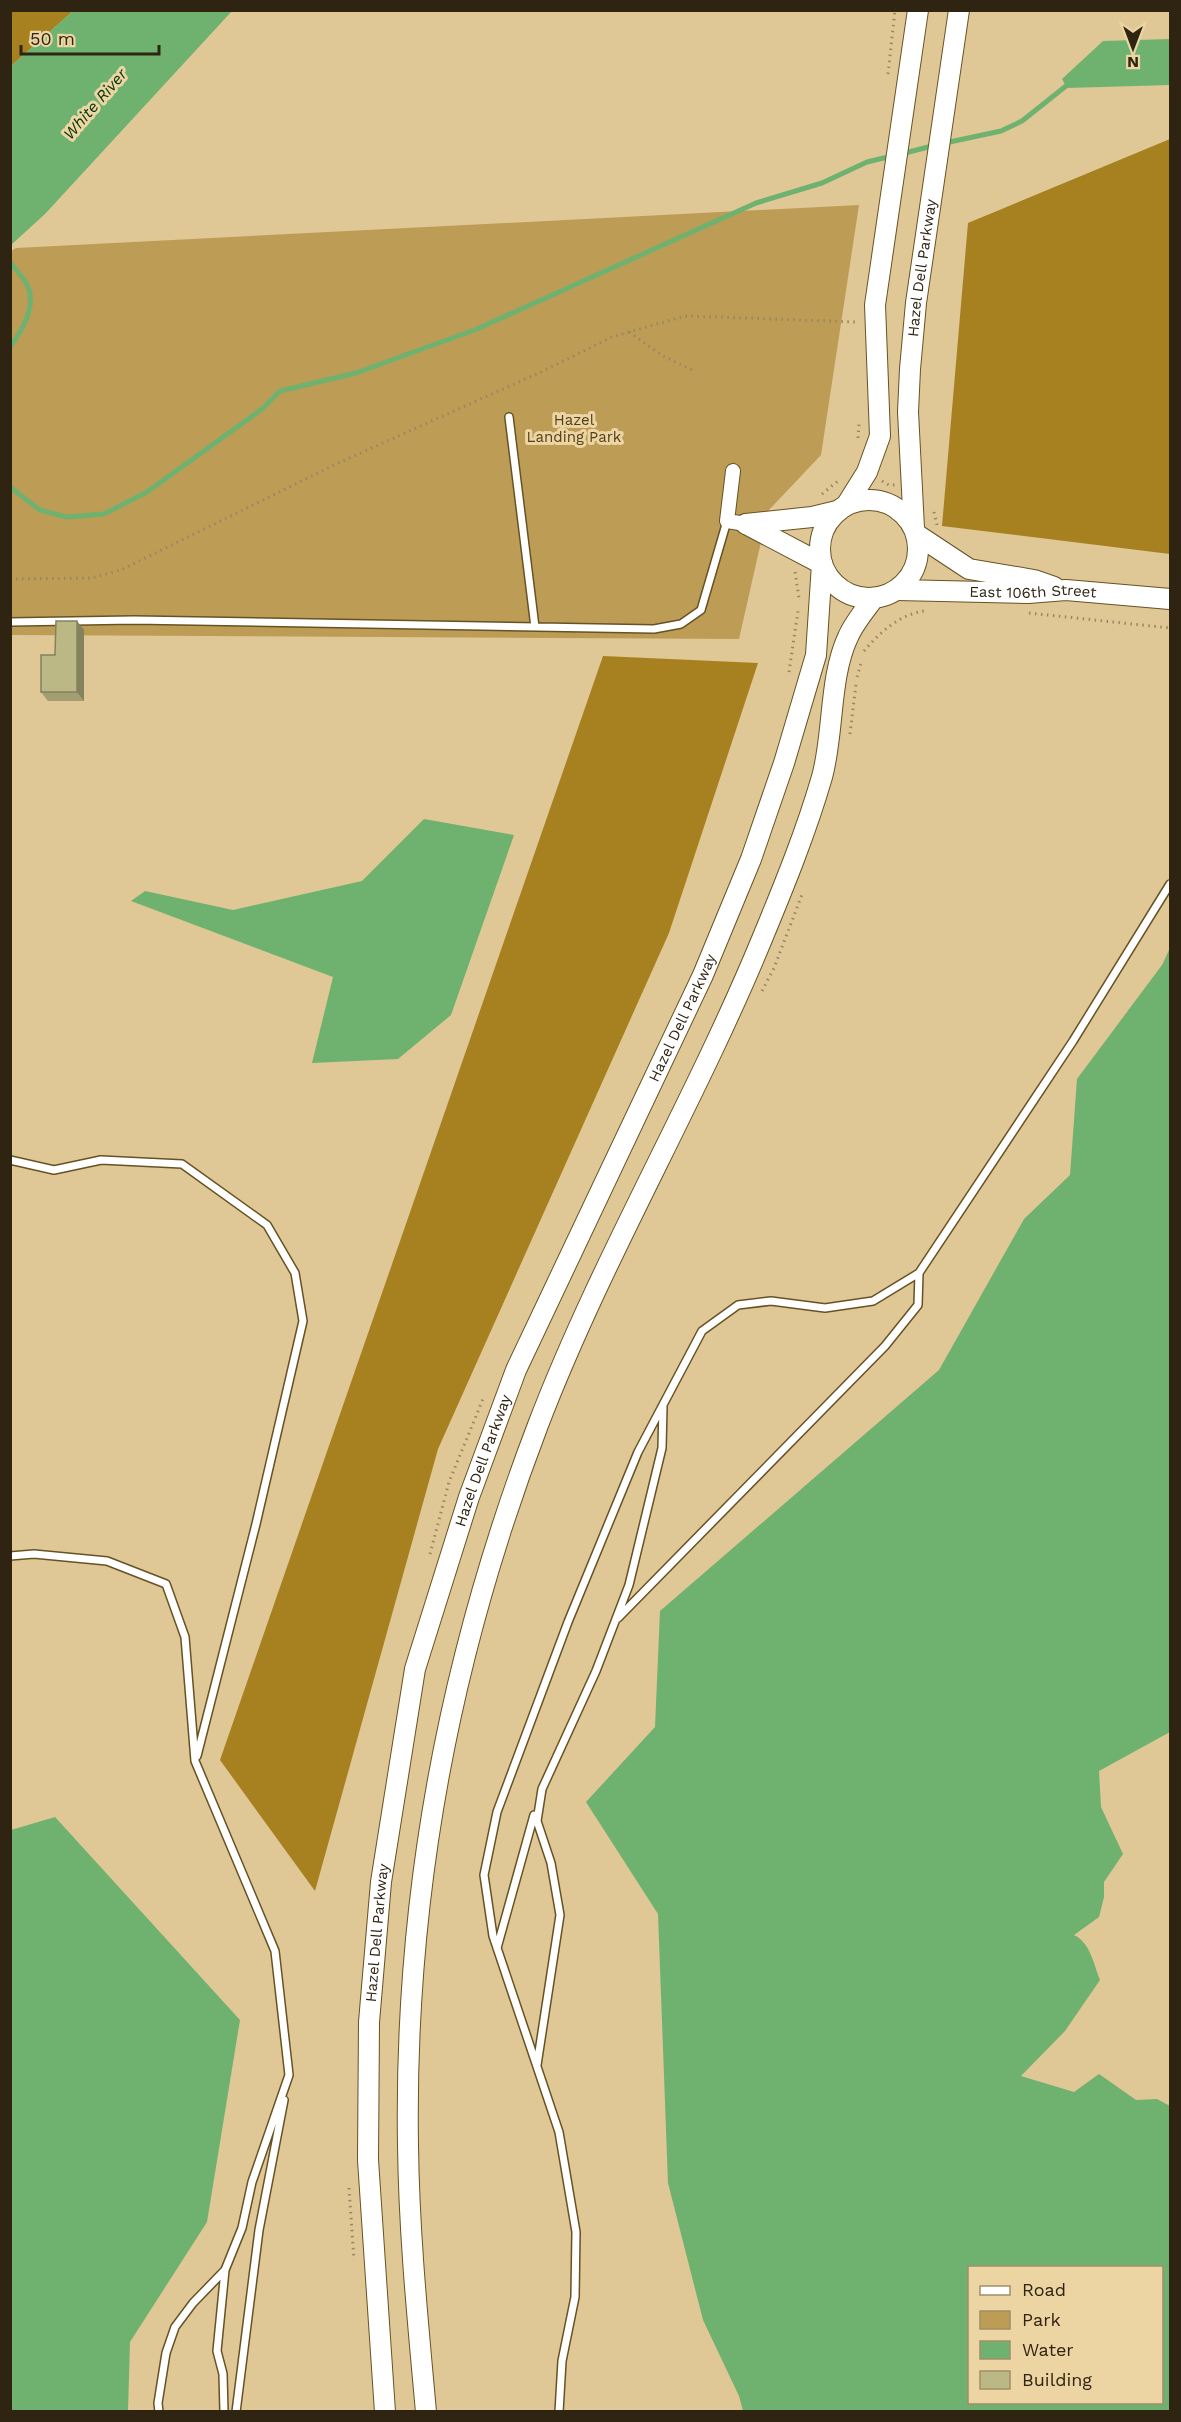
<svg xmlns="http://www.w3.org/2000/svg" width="1181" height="2422" font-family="'Work Sans',sans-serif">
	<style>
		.green { fill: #bd9c55 }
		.forest { fill: #a78020 }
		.water { fill: #6fb270; fill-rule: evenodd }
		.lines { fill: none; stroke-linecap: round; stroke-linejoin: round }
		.stream { stroke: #6fb270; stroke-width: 5 }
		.lane-casing { stroke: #675223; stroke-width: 10 }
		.street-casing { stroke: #675223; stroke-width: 16 }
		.secondary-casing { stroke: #675223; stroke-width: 22 }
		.path { stroke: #998762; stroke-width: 3; stroke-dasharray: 1.5 4.5; stroke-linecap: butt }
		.lane { stroke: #fff; stroke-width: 7 }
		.street { stroke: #fff; stroke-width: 14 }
		.secondary { stroke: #fff; stroke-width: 20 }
		.wall { fill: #a29e72 }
		.shaded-wall { fill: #84815d }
		.building { fill: #bcb885; stroke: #84815d; stroke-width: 1.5 }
		.labels { text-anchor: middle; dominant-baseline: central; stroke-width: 6; stroke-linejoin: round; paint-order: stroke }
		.street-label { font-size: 15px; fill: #2e2411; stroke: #ecd4a3 }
		.park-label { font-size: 15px; fill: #513f1a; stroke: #ecd4a3 }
		.water-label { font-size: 16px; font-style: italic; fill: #013407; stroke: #ecd4a3 }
	</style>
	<rect width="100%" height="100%" fill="#dfc796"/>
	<!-- green -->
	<path class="green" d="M859,205l-38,250 -53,56 -29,128 -728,-4 -1,-383 6,-4z"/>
	<!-- forest -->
	<path class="forest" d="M11,11h62l-62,55z
		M1170,139v415l-228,-28 26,-303z
		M603,656l155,7 -89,270 -231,516 -123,442 -95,-131z"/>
	<!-- water -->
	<path class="water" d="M73,11h159l-187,203 -34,31v-179z
		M1170,39v46l-103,3 -5,-9 41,-38z
		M424,819l90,16 -63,180 -53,44 -86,4 21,-86 -202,-76 14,-10 88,19 129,-29z
		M1170,948v784l-71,39 2,36 22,47 -19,28v15l-5,20 -25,18c16,7 20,30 26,45l-35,51 -44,45 53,16 25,-18 37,26 21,-1 13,7v305h-427l-4,-15 -36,-76 -35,-137 -10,-269 -72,-112 69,-75 5,-116 279,-241 85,-151 46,-44 7,-96 85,-114zM970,2268h192v134h-192z
		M55,1817l185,203 -33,202 -77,120 -2,69h-117v-581z"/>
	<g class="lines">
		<!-- stream -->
		<path class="stream" d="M945,143l56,-12 21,-10 49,-39
			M901,154l35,-9
			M10,262c5,7 11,13 15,19 14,22 -2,48 -15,66
			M10,487l30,23 27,7 37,-3 43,-22 115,-83 18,-18 76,-18 121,-44 279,-126 66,-20 45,-21 25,-6"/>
		<defs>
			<path id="lane" d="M509,417l26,210
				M10,622l124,-2 520,9 27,-5 20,-14 26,-89
				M10,1160l44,10 47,-10 81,4 85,61 28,48 8,48 -47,203 -59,232
				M10,1556l24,-2 73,7 59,23 19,53 10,124 80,190 14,124 -37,107 -10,46 -17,42 -32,33 -18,24 -9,26 -8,50 1,9
				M618,1618l267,-272 33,-41 1,-32
				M497,1948l37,-133
				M537,2065l23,-150 -9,-52 -14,-42 5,-32 54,-118 33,-86 33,-137 1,-41
				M224,2412l-1,-38 -6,-23 8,-81
				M236,2412l23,-182 25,-130
				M559,2412l3,-51 13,-64 1,-65 -17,-100 -66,-196 -9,-61 13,-63 71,-190 70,-170 64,-121 36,-26 33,-4 54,7 48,-7 46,-28 154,-232 97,-157"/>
			<path id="street" d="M733,471l-6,50 19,3"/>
			<g id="secondary">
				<circle cx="869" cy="549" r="49"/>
				<path d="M847,504l20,-32 13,-36 -5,-131 43,-295"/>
				<path d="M746,524l66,-7 25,-6"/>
				<path id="s1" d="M914,528l-6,-116 2,-43 6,-66 43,-293"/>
				<path d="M916,534l53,35 65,11 20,7"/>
				<path id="s2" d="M897,590l131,3 38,-3 104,9"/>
				<path id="s3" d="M385,2412l-17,-252 1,-138 12,-140 34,-213 54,-172 47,-127 187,-395 48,-116 33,-96 32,-108 6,-91 -76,-40"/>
				<path d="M426,2412c-8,-89 -17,-178 -18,-267 -4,-247 42,-490 130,-720 64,-167 156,-321 224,-486 22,-53 44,-107 60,-162 12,-43 7,-100 26,-140 6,-14 17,-27 26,-39"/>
			</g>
		</defs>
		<!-- lane casing -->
		<use href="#lane" class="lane-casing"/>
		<!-- street casing -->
		<use href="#street" class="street-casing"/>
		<!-- secondary casing -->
		<use href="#secondary" class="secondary-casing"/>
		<!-- path -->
		<path class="path" d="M888,74l7,-64
			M629,332l34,24 29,14
			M858,438l1,-14
			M882,481l7,4h6
			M822,494l16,-13
			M934,512l3,13
			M795,572l4,26
			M10,579l81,-1 30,-8 215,-106 205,-92 71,-35 73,-21 173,6
			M1029,613l141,15
			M864,651c16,-19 35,-36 60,-40
			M789,672l9,-61
			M857,677l4,-14
			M850,734l6,-50
			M762,991l12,-23 29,-76
			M430,1554l19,-72 34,-83
			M349,2188l5,72"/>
		<!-- lane -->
		<use href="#lane" class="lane"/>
		<!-- street -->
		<use href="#street" class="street"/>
		<!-- secondary -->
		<use href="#secondary" class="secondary"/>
	</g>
	<!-- wall -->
	<path class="wall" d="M84,630v71h-36l-7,-9 14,-37z"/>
	<!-- shaded-wall -->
	<path class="shaded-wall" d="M77,621l7,9v71l-7,-9z"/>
	<!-- building -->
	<path class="building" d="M56,621h21v71h-36v-37h14z"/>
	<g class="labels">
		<!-- street labels -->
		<g class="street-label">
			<text stroke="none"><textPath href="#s1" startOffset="261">Hazel Dell Parkway</textPath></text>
			<text stroke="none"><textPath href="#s2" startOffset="136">East 106th Street</textPath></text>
			<text stroke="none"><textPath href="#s3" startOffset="1452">Hazel Dell Parkway</textPath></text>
			<text stroke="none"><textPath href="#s3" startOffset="966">Hazel Dell Parkway</textPath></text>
			<text stroke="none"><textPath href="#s3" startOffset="480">Hazel Dell Parkway</textPath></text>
		</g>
		<!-- park labels -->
		<g class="park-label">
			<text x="574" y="420">Hazel<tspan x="574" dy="17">Landing Park</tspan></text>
		</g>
		<!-- water labels -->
		<g class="water-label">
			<text transform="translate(95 104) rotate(-49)">White River</text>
		</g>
	</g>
	<!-- border -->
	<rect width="1181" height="2422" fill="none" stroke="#2e2411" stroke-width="24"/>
	<!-- legend -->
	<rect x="968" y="2266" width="195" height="138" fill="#ecd4a3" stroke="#a08e69" stroke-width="1.5"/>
	<rect x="980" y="2286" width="30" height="9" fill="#ffffff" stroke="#a08e69" stroke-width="1.5"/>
	<text x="1022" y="2296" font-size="18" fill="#2e2411">Road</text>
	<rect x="980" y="2311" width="30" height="18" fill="#bd9c55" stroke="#a08e69" stroke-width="1.5"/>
	<text x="1022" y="2326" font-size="18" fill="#2e2411">Park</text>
	<rect x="980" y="2341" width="30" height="18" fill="#6fb270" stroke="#a08e69" stroke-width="1.5"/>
	<text x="1022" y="2356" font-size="18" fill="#2e2411">Water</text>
	<rect x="980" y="2371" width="30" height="18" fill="#bcb885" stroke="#a08e69" stroke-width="1.5"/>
	<text x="1022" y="2386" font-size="18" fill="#2e2411">Building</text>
	<!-- north arrow -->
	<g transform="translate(1133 48) rotate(180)" stroke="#ecd4a3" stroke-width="4.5" paint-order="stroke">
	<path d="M0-4.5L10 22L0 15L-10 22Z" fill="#2e2411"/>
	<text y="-9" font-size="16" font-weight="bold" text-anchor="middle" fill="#2e2411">N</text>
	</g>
	<!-- scale -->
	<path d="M21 45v9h138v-9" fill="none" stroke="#2e2411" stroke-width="3"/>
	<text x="30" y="45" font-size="18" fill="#2e2411" stroke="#ecd4a3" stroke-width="4.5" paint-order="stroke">50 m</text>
</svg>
